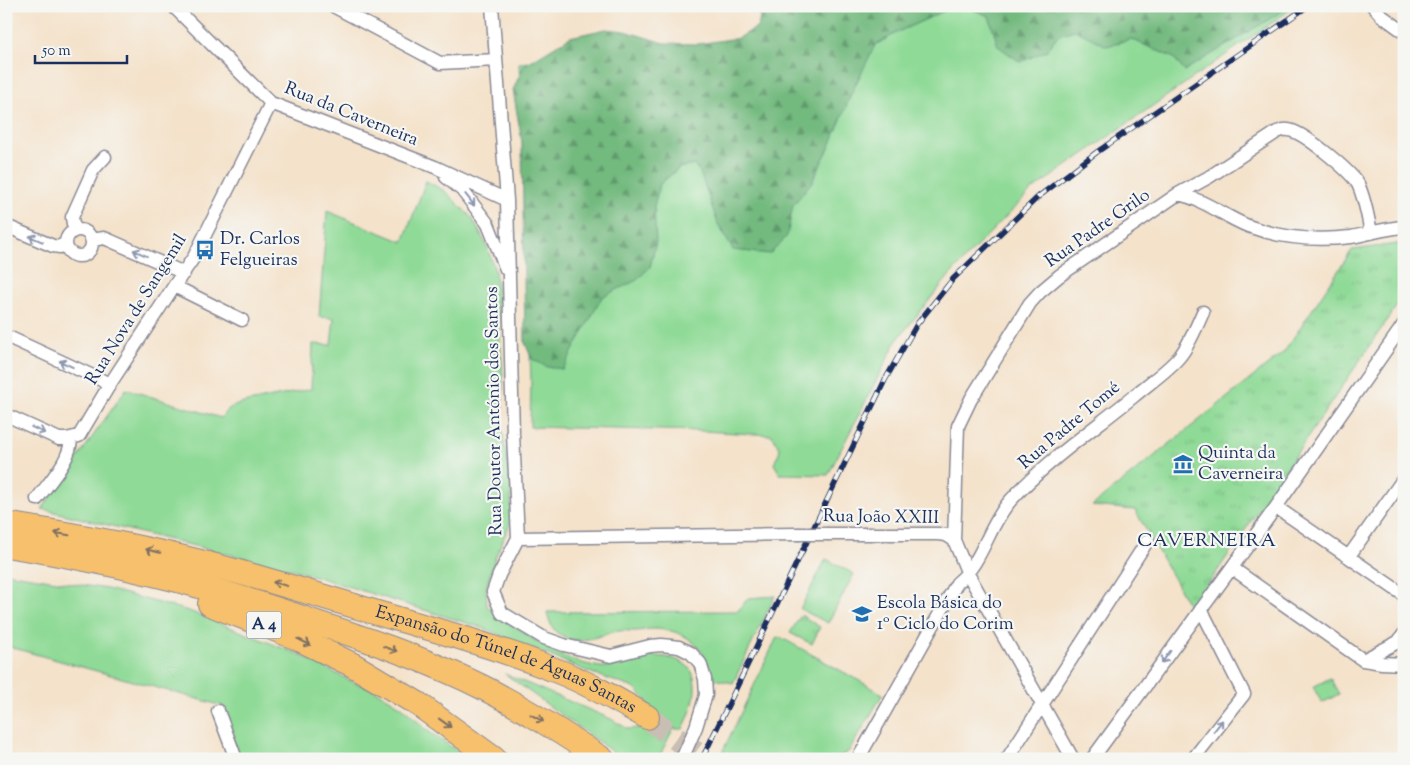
<svg xmlns="http://www.w3.org/2000/svg" width="1410" height="765" font-family="'Sorts Mill Goudy',serif">
	<style>
		.grass { fill: #8fda96; stroke: #55847a }
		.forest { fill: url(#forest-firs); stroke: #47746e }
		.park { fill: url(#park-tufts); stroke: #55847a }
		.lines { fill: none; stroke-linecap: round; stroke-linejoin: round }
		.motorway-tunnel { stroke: #c9beb4; stroke-width: 24; stroke-dasharray: 24 12; stroke-linecap: butt }
		.minor-casing { stroke: #888894; stroke-width: 15 }
		.motorway-casing { stroke: #888894; stroke-width: 26 }
		.minor { stroke: #fff; stroke-width: 12 }
		.motorway { stroke: #f7c06c; stroke-width: 24 }
		.rail-casing { stroke: #1b2f5e; stroke-width: 5.5 }
		.rail { stroke: #f6f6f2; stroke-width: 4; stroke-dasharray: 11; stroke-linecap: butt }
		.minor-bridge-casing { stroke: #888894; stroke-width: 15; stroke-linecap: butt }
		.minor-bridge { stroke: #fff; stroke-width: 12 }
		.oneway { stroke: #8d97ae }
		.oneway2 { stroke: #7e7064 }
		.labels { text-anchor: middle; dominant-baseline: central; stroke-width: 4.5; stroke-linejoin: round; paint-order: stroke }
		.shield { fill: #f6f6f2; stroke: #5d6b8a; stroke-width: 1 }
		.shield-label { font-size: 16px; font-weight: bold; fill: #1b2f5e }
		.street-label { font-size: 18px; fill: #1b2f5e; stroke: #f6f6f2 }
		.poi-label { font-size: 18px; fill: #1b2f5e; stroke: #f6f6f2; text-anchor: start }
		.neighbourhood-label { font-size: 19px; letter-spacing: 1px; fill: #1b2f5e; stroke: #f6f6f2 }
	</style>
	<defs>
		<pattern id="forest-firs" width="22" height="20" patternUnits="userSpaceOnUse" patternTransform="scale(1.25)"><rect width="22" height="20" fill="#73ba7f"/><path d="M5 1l3.5 6h-7zM16 11l3.5 6h-7z" fill="#5e986b"/></pattern>
		<pattern id="park-tufts" width="24" height="20" patternUnits="userSpaceOnUse" patternTransform="scale(1.25)"><rect width="24" height="20" fill="#8fda96"/><path d="M3 7l-1-3M5 7V3M7 7l1-3M15 17l-1-3M17 17v-4M19 17l1-3" fill="none" stroke="#7bbb84"/></pattern>
	</defs>
	<rect width="100%" height="100%" fill="#f6f6f2"/>
	<filter id="ink" filterUnits="userSpaceOnUse"><feTurbulence type="fractalNoise" baseFrequency=".02" numOctaves="2"/><feDisplacementMap in="SourceGraphic" scale="10" xChannelSelector="R" yChannelSelector="G"/><feConvolveMatrix kernelMatrix="1 2 1 2 8 2 1 2 1" color-interpolation-filters="sRGB"/></filter>
	<filter id="wash" filterUnits="userSpaceOnUse"><feTurbulence type="fractalNoise" baseFrequency=".0096" numOctaves="4" result="noise"/><feDisplacementMap in="SourceGraphic" scale="20" xChannelSelector="R" yChannelSelector="G"/><feGaussianBlur stdDeviation="1.12" result="paint"/><feColorMatrix in="noise" values="0 0 0 0 0 0 0 0 0 0 0 0 0 0 0 0 0 1.4 0 .05"/><feComposite in="paint" operator="in"/></filter>
	<g filter="url(#wash)">
		<rect width="100%" height="100%" fill="#f4e2ca"/>
		<!-- grass -->
		<path class="grass" d="M803,6h493l-264,184 -51,52 -32,34 -52,64 -69,135 -48,-1 -6,-10 6,-14 -8,-15 -70,-4 -172,-4 1,-47 -12,-317 232,-21z
			M426,181l19,10 27,27 14,26 9,27 8,104 -1,55 9,55v24l-1,15 -15,34 -9,30 1,18c33,23 67,53 108,60 17,4 25,-4 40,-8 18,-4 55,-3 59,20 4,18 -4,36 -11,51h-10l-15,30h-39l-1,-3 -113,-82 106,45 17,10 19,-2 5,-8 -5,-18 -13,-13 -45,-16 -103,-43 -188,-58 -256,-62 84,-120 95,29 6,-8 12,-6 72,-15 2,-45 18,1 3,-27 -15,-1 8,-106 76,31z
			M826,559l28,15 -26,49 -28,-14z
			M6,573l101,16 82,22 109,43 55,28 20,7 29,18 26,24 41,28h-228l-10,-24 -8,-29 -217,-60z
			M775,596l-42,87 -20,-4c-8,-31 -25,-50 -60,-50 -6,0 -12,2 -19,2 -5,0 -10,-1 -15,0 -7,0 -13,4 -19,5 -26,8 -47,6 -53,-24l191,-1 10,-13z
			M777,637l5,1 101,56 -34,57 -13,8h-117z"/>
		<!-- forest -->
		<path class="forest" d="M754,6h201l-55,25 -25,14 -23,47 -22,54 -18,36 -19,23 -6,31 -17,18 -37,-4 -15,-26 -18,-52 -6,-7 -15,3 -19,16 -6,22 2,36 -6,25 -13,13 -35,17 -39,72 -16,-2 -15,-8 -7,-16 -3,-201 -9,-52 11,-25 46,-28 36,-8 19,2 39,12 34,1 40,-6 20,-11 2,-10z
			M964,6h327l-107,65 -10,-13 -43,-19 -24,7 -32,-16 -17,5 -12,16 -26,11 -22,-16 -9,-30z"/>
		<!-- park -->
		<path class="park" d="M1404,243v52l-213,315 -56,-100 -43,-4 192,-154 68,-102z
			M801,615l19,12 -8,17 -22,-11z
			M1330,678l9,16 -17,9 -9,-16z"/>
	</g>
	<g filter="url(#ink)">
		<g class="lines">
			<!-- motorway-tunnel -->
			<path class="motorway-tunnel" d="M647,717l57,42"/>
			<defs>
				<path id="minor" d="M173,6l98,97 164,64 72,33
					M333,6l107,57 56,-3
					M492,6l15,194 6,234 5,104 -19,37 -6,17 9,21 42,25 20,7 47,11 39,-10 12,-1 17,2 12,6 9,10 5,16 1,16 -10,32 -14,32
					M1373,6l9,10 22,16
					M446,177l16,13 26,34 18,45
					M1178,194c28,6 45,22 70,32 32,12 69,15 103,11 18,-3 35,-9 53,-10
					M6,226l47,20 7,1 6,-5
					M76,230l-3,-6 -1,-7 21,-47 12,-13
					M66 243a13 13 0 1 1 26 0a13 13 0 1 1-26 0Z
					M92,240l12,-2 5,2 75,33
					M174,286l68,34
					M6,336l104,48
					M6,415l53,24h7l13,-3 31,-52 64,-98 20,-29 77,-154
					M37,499c13,-18 34,-39 34,-61
					M1276,507l128,88
					M829,534h109l8,1 8,5 14,34 105,185
					M518,538l280,-4
					M954,540l4,-114 13,-27 59,-96 10,-11 19,-16 119,-82 31,-17 68,-45c3,-1 7,-3 11,-2 15,1 62,41 70,54 7,15 10,33 13,49
					M1349,556l55,-78
					M1232,568l131,92 19,3 22,1
					M1363,660l35,-18 6,-8
					M218,711l18,48
					M858,759l99,-176c26,-21 31,-57 53,-82 34,-38 85,-73 124,-105 14,-12 36,-27 46,-40 9,-11 17,-30 23,-44
					M1007,759l141,-219
					M1092,759l184,-252 128,-183
					M1193,759l51,-65 -43,-85"/>
				<g id="motorway">
					<path id="s1" d="M6,524c46,8 92,15 138,25 81,17 161,42 240,66 59,17 119,34 176,57 30,12 59,29 87,45"/>
					<path d="M6,545c51,8 102,18 152,30 54,13 106,30 159,48 56,18 113,38 165,64 42,21 81,46 120,72"/>
					<path d="M210,604l85,33 58,28 65,39 76,55"/>
				</g>
			</defs>
			<!-- minor casing -->
			<use href="#minor" class="minor-casing"/>
			<!-- motorway casing -->
			<use href="#motorway" class="motorway-casing"/>
			<!-- minor -->
			<use href="#minor" class="minor"/>
			<!-- motorway -->
			<use href="#motorway" class="motorway"/>
			<defs>
				<path id="rail" d="M702,759l183,-379 32,-56 36,-45 85,-82 59,-45 211,-146"/>
			</defs>
			<!-- rail casing -->
			<use href="#rail" class="rail-casing"/>
			<!-- rail -->
			<use href="#rail" class="rail"/>
			<defs>
				<path id="minor-bridge" d="M798,534h31"/>
			</defs>
			<!-- minor-bridge casing -->
			<use href="#minor-bridge" class="minor-bridge-casing"/>
			<!-- minor-bridge -->
			<use href="#minor-bridge" class="minor-bridge"/>
		</g>
		<!-- one-way arrows -->
		<defs><path id="oneway-shaft" d="M-6 0H5M1.5-3L5.5 0L1.5 3" fill="none" stroke-width="1.6" stroke-linecap="round" stroke-linejoin="round" transform="scale(1.25)"/></defs>
		<g class="oneway">
			<use href="#oneway-shaft" transform="translate(470 200) rotate(52)"/>
			<use href="#oneway-shaft" transform="translate(36 239) rotate(-157)"/>
			<use href="#oneway-shaft" transform="translate(140 253) rotate(-156)"/>
			<use href="#oneway-shaft" transform="translate(66 364) rotate(-155)"/>
			<use href="#oneway-shaft" transform="translate(38 430) rotate(25)"/>
			<use href="#oneway-shaft" transform="translate(1166 657) rotate(126)"/>
			<use href="#oneway-shaft" transform="translate(1218 726) rotate(-52)"/>
		</g>
		<g class="oneway2">
			<use href="#oneway-shaft" transform="translate(62 534) rotate(-170)"/>
			<use href="#oneway-shaft" transform="translate(153 551) rotate(-166)"/>
			<use href="#oneway-shaft" transform="translate(280 584) rotate(-165)"/>
			<use href="#oneway-shaft" transform="translate(304 642) rotate(26)"/>
			<use href="#oneway-shaft" transform="translate(390 649) rotate(20)"/>
			<use href="#oneway-shaft" transform="translate(537 718) rotate(29)"/>
			<use href="#oneway-shaft" transform="translate(445 723) rotate(36)"/>
		</g>
	</g>
	<!-- icons -->
	<defs>
		<symbol id="bus-bare" viewBox="-9 -9 18 18"><path d="M-5-6H5V4H4V6H2V4H-2V6H-4V4H-5ZM-3.5-4V0h7V-4ZM-3.5 1.2v1.5H-2V1.2ZM2 1.2v1.5H3.5V1.2Z" fill="#1f6fb2" stroke="#f6f6f2" stroke-width="2.5" paint-order="stroke"/></symbol>
		<symbol id="museum-bare" viewBox="-9 -9 18 18"><path d="M0-6L6-3V-2H-6V-3ZM-5-1h2V3h-2ZM-1-1h2V3h-2ZM3-1h2V3H3ZM-6 4H6V6H-6Z" fill="#1f6fb2" stroke="#f6f6f2" stroke-width="2.5" paint-order="stroke"/></symbol>
		<symbol id="school-bare" viewBox="-9 -9 18 18"><path d="M0-5L7-2L0 1L-7-2ZM-4 1L0 2.5L4 1V4Q0 6-4 4Z" fill="#1f6fb2" stroke="#f6f6f2" stroke-width="2.5" paint-order="stroke"/></symbol>
	</defs>
	<g fill-rule="evenodd">
		<use href="#bus-bare" x="191" y="236" width="28" height="28"/>
		<use href="#museum-bare" x="1169" y="450" width="28" height="28"/>
		<use href="#school-bare" x="848" y="600" width="28" height="28"/>
	</g>
	<g class="labels">
		<!-- shield labels -->
		<rect class="shield" x="246.5" y="611.5" width="35" height="27" rx="4"/>
		<g class="shield-label">
			<text x="264" y="625">A 4</text>
		</g>
		<!-- street labels -->
		<g class="street-label">
			<text transform="translate(351 115) rotate(22)">Rua da Caverneira</text>
			<text transform="translate(1098 229) rotate(-35)">Rua Padre Grilo</text>
			<text transform="translate(137 310) rotate(-58)">Rua Nova de Sangemil</text>
			<text transform="translate(495 411) rotate(-91)">Rua Doutor António dos Santos</text>
			<text transform="translate(1070 426) rotate(-40)">Rua Padre Tomé</text>
			<text transform="translate(881 518) rotate(1)">Rua João XXIII</text>
			<text stroke="none"><textPath href="#s1" startOffset="519">Expansão do Túnel de Águas Santas</textPath></text>
		</g>
		<!-- poi labels -->
		<g class="poi-label">
			<text x="220" y="240">Dr. Carlos<tspan x="220" dy="21">Felgueiras</tspan></text>
			<text x="1198" y="454">Quinta da<tspan x="1198" dy="21">Caverneira</tspan></text>
			<text x="877" y="604">Escola Básica do<tspan x="877" dy="21">1º Ciclo do Corim</tspan></text>
		</g>
		<!-- neighbourhood labels -->
		<g class="neighbourhood-label">
			<text x="1207" y="541">CAVERNEIRA</text>
		</g>
	</g>
	<!-- margin -->
	<rect width="1410" height="765" fill="none" stroke="#f6f6f2" stroke-width="25"/>
	<!-- scale -->
	<path d="M35 55v8h92v-8" fill="none" stroke="#1b2f5e" stroke-width="2.5"/>
	<text x="42" y="55" font-size="15" fill="#1b2f5e" stroke="#f6f6f2" stroke-width="4" paint-order="stroke">50 m</text>
</svg>
